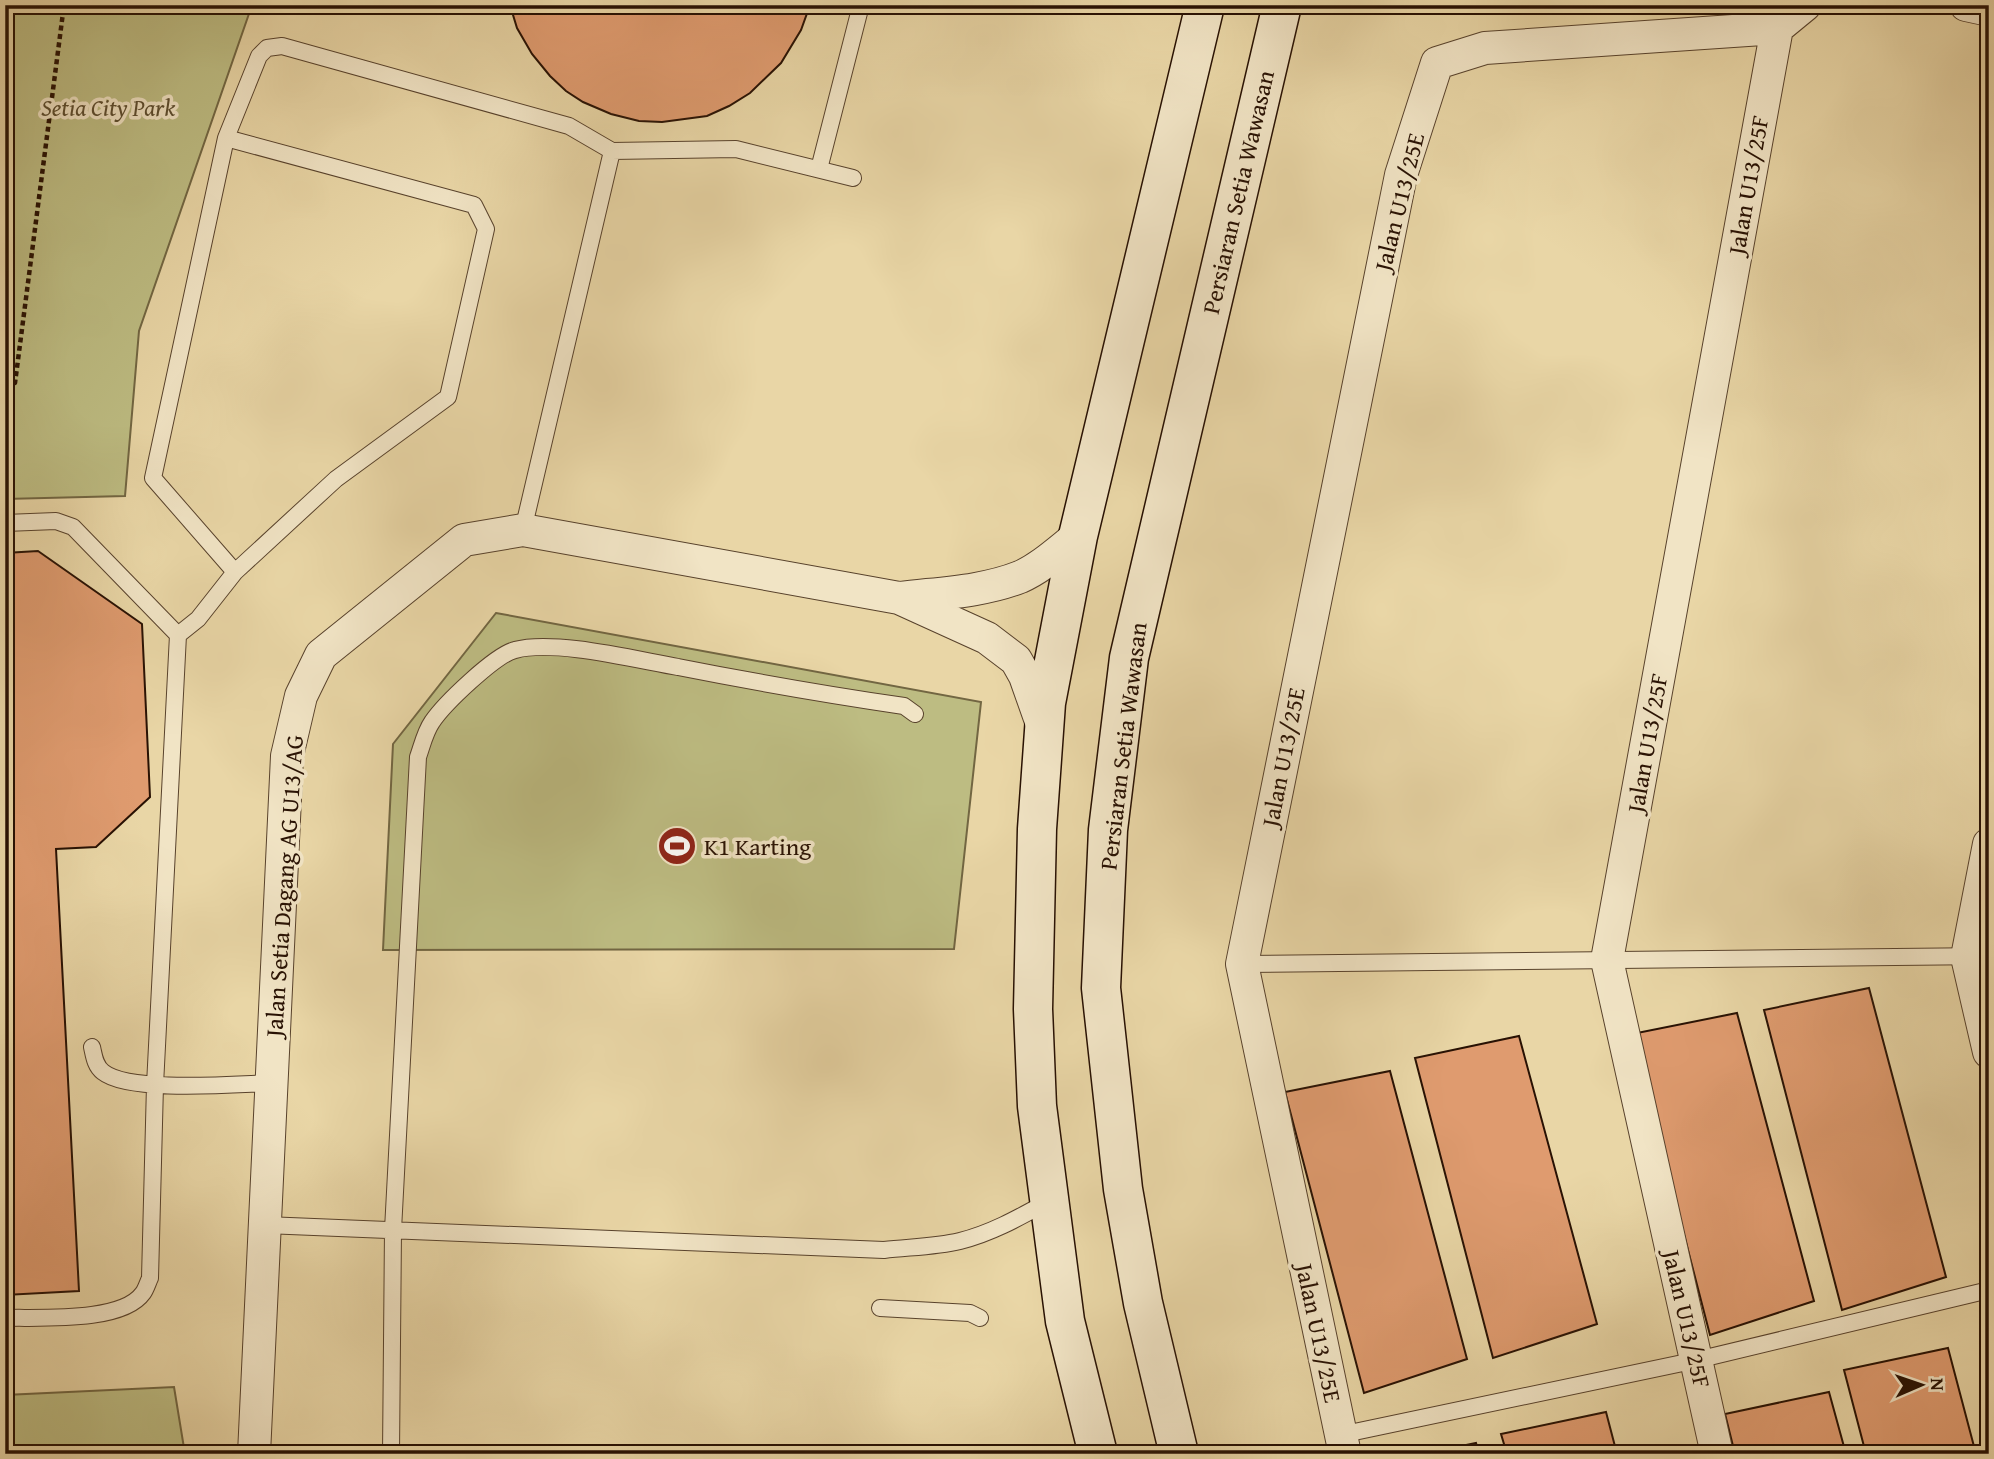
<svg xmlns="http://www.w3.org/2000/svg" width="1994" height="1459" font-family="'Gentium Book Plus',serif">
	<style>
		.green { fill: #bdbc82; stroke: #726642; stroke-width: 2 }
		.building { fill: #df9b6f; stroke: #281103; stroke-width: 2 }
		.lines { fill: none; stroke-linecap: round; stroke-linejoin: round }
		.lane-casing { stroke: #58422c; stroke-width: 18 }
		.street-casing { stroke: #58422c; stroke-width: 34 }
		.secondary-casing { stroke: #281103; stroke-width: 41 }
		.path { stroke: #281103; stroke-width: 4.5; stroke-dasharray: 5 3.5; stroke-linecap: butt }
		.lane { stroke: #f1e4c5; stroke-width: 16 }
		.street { stroke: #f1e4c5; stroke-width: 32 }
		.secondary { stroke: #f1e4c5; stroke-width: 38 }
		.labels { text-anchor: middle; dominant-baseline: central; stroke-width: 7; stroke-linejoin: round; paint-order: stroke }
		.park-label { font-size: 24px; font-style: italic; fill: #5c4d2f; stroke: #f1e4c5 }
		.street-label { font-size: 24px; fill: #281103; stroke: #f1e4c5 }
		.poi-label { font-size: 24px; fill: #281103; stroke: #f1e4c5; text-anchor: start }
	</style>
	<rect width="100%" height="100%" fill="#e9d6a6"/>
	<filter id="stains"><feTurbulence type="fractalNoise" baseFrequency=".00286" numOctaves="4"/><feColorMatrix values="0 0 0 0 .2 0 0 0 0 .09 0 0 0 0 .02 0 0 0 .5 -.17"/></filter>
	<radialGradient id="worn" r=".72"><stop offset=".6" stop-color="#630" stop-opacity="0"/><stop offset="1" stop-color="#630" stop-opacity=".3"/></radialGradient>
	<!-- green -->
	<path class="green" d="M5,5h247l-113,326 -14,165 -120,3z
		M496,613l485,89 -27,247 -571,1 10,-206z
		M174,1387l11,67h-180v-59z"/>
	<!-- building -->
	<path class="building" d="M510,5h300l-9,25 -20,33 -31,30 -21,13 -22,10 -45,6 -23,-1 -28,-7 -28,-12 -17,-11 -16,-15 -18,-22 -15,-26z
		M38,551l104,73 8,173 -54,50 -40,2 23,442 -74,4v-742z
		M1869,988l77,289 -104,33 -78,-300z
		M1737,1013l77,288 -104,34 -78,-301z
		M1519,1036l78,288 -104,34 -78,-300z
		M1390,1071l77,288 -103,34 -79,-301z
		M1948,1348l28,106h-110l-22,-84z
		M1829,1392l17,62h-111l-10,-40z
		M1606,1412l11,42h-110l-6,-20z
		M1476,1443l3,11h-56z"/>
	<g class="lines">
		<defs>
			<path id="lane" d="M226,138l248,67 12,24 -38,168 -112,82 -101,93 -82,-94 73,-340 33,-82 8,-8 15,-2 287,80 43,25 124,-2 117,29
				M819,169l42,-164
				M5,523l51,-2 17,6 105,108
				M523,530l89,-379
				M1242,964l747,-8
				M92,1047c2,9 3,19 11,25 26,21 133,12 169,11
				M265,1225l619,25c25,-3 51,-3 76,-9 32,-8 60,-24 89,-40
				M880,1308l90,5 10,5
				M5,1318c34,-1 117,5 138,-25 3,-4 5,-11 7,-15l5,-193 23,-450 20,-16 37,-47
				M1340,1435l357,-75 292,-70
				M391,1454l2,-224 25,-473c4,-11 7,-25 14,-35 12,-18 63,-67 83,-72 39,-11 122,10 163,17 76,15 150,28 226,39l11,8"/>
			<path id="street" d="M1966,5l23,5
				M900,598c40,-5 82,-6 120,-21 21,-9 40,-27 58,-41
				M1989,844l-22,113 22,95
				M254,1454l33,-698 14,-60 20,-41 143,-115 59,-10 376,68 88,40 29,22 9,16 18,51
				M1345,1454l-103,-490 159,-789 36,-112 48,-15 292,-20 28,-23
				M1717,1454l-110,-494 170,-932"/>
			<path id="secondary" d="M1098,1454l-33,-133 -28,-215 -4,-97 4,-180 9,-126 32,-167 127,-531
				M1179,1454l-36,-151 -20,-114 -22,-201 7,-158 21,-172 153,-653"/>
		</defs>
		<!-- lane casing -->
		<use href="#lane" class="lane-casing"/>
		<!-- street casing -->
		<use href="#street" class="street-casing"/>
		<!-- secondary casing -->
		<use href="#secondary" class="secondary-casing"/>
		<!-- path -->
		<path class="path" d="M5,384l10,-1 49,-378"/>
		<!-- lane -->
		<use href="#lane" class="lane"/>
		<!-- street -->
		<use href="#street" class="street"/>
		<!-- secondary -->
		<use href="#secondary" class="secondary"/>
	</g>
	<!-- icons -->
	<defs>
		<symbol id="stadium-disc" viewBox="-11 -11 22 22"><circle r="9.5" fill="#8f2418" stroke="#f1e4c5"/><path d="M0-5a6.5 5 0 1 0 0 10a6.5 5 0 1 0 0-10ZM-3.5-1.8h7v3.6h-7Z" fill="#fff"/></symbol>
	</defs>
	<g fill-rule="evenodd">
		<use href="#stadium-disc" x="655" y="824" width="44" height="44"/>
	</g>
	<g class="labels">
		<!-- park labels -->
		<g class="park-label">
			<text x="108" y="107">Setia City Park</text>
		</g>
		<!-- street labels -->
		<g class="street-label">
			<text transform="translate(1748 185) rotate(-80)">Jalan U13/25F</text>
			<text transform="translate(1238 192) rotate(-77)">Persiaran Setia Wawasan</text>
			<text transform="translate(1399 202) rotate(-76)">Jalan U13/25E</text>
			<text transform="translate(1647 743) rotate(-80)">Jalan U13/25F</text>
			<text transform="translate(1123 746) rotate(-83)">Persiaran Setia Wawasan</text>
			<text transform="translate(1283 757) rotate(-79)">Jalan U13/25E</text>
			<text transform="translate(284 886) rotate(-86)">Jalan Setia Dagang AG U13/AG</text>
			<text transform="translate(1687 1319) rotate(77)">Jalan U13/25F</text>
			<text transform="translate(1319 1333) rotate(78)">Jalan U13/25E</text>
		</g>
		<!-- poi labels -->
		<g class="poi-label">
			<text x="704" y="846">K1 Karting</text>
		</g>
	</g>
	<!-- margin -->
	<rect width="1994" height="1459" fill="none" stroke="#e9d6a6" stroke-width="28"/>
	<rect x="7" y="7" width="1980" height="1445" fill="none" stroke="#281103" stroke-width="3.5"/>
	<rect x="14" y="14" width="1966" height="1431" fill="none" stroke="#281103" stroke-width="2"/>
	<!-- north arrow -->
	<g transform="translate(1921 1385) rotate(88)" stroke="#f1e4c5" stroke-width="5" paint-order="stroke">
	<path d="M0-5L12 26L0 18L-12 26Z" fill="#281103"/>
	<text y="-10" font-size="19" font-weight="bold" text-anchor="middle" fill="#281103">N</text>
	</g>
	<rect width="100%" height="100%" filter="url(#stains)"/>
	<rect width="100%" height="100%" fill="url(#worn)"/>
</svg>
